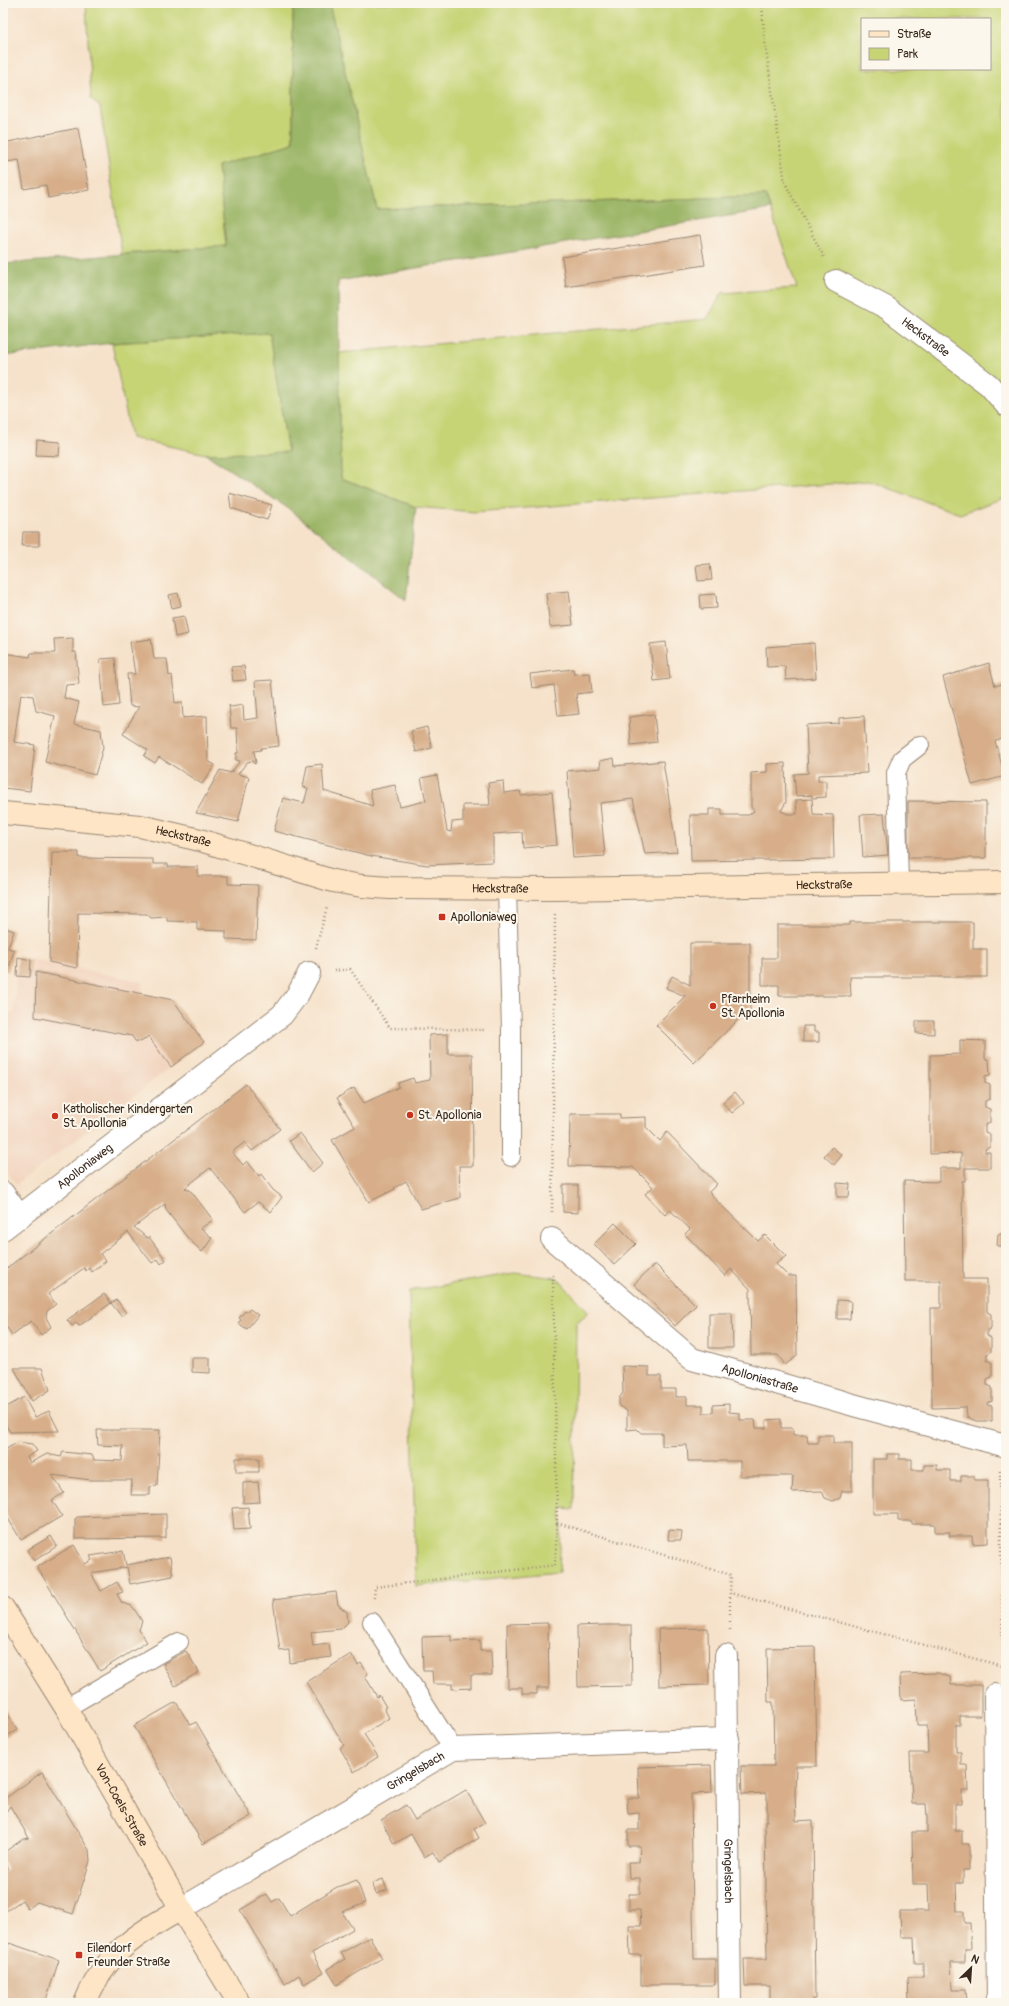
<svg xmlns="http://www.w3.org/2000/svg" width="1009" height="2006" font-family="Pangolin,sans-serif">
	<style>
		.built { fill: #f2d4be }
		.green { fill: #c6d476; stroke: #807f4a; fill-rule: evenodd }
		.forest { fill: #9cb667; stroke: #6c7042 }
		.building { fill: #d7ae89 }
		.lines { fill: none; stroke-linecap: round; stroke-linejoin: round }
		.lane-casing { stroke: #988674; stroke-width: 20 }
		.street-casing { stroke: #988674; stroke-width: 24 }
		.secondary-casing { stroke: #988674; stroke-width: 24 }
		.path { stroke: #988674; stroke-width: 2.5; stroke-dasharray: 1 3; stroke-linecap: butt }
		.lane { stroke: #fff; stroke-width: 18 }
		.street { stroke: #fff; stroke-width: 22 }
		.secondary { stroke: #fee5c5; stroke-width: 22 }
		.poi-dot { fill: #c8321e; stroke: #fbf7ec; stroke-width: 1.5 }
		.labels { text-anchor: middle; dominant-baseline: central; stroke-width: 4; stroke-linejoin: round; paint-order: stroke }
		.street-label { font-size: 12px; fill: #3b2a1e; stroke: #fbf7ec }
		.poi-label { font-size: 12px; fill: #3b2a1e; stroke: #fbf7ec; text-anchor: start }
	</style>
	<rect width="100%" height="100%" fill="#fbf7ec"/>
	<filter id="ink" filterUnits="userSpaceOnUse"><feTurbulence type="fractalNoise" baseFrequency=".025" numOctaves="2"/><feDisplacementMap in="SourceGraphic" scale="8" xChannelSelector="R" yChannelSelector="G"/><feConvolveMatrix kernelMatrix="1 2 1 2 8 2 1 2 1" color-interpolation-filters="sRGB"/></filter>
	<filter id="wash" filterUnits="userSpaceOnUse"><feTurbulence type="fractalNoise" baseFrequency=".012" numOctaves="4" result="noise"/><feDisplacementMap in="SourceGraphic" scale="16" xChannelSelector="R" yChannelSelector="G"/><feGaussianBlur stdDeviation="0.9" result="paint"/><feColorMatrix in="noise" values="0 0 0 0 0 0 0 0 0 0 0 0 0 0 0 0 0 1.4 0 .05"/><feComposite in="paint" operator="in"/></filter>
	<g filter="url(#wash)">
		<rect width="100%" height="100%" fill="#f6e2ca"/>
		<!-- built -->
		<path class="built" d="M17,956l127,26 -13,54 4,5 5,1 4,-2 4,-4 23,31 -155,118 -13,-20v-153l11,1z"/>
		<!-- green -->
		<path class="green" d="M86,3h207v140l-75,23 8,80 -104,8 -22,-147 -9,-8z
			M329,3h677v494l-46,17 -91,-33 -394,31 -59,-5 -75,-29 -2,-125 368,-34 15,-26 75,-5 -31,-92 -389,13zM862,19h128v50h-128z
			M269,333l19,120 -82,1 -75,-16 -19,-95z
			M514,1273l43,5 32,34 -13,11 -2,186 -12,-1 -3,64 -143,14 -7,-295z"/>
		<!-- forest -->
		<path class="forest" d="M293,3h36l48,206 389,-13 4,13 -432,72 3,197 75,29 -10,93 -117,-91 -83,-55 82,-2 -19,-119 -157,10 -109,13v-92l223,-18 -8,-80 75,-23z"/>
		<g id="blocks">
			<!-- building -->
			<path class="building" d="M78,128l11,62 -41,8 -2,-13 -22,4 -5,-29 -12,2 -4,-19z
				M700,235l5,30 -139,22 -4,-30z
				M37,440l23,2 -1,14 -23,-1z
				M229,493l43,12 -5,15 -36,-12z
				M23,532h16v14h-17z
				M710,564l2,16 -14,1 -2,-16z
				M569,591l4,34 -23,2 -4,-34z
				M178,593l3,13 -9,2 -3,-13z
				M716,594l1,14 -16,1 -1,-14z
				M184,616l4,18 -13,3 -3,-19z
				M73,638v14h3l3,32 -13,1 -2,13 15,4 -5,22 27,6 2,18 -8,27 -50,-13 10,-46 -19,-5 -3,-15 -12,-2 -7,48 21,3 -5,46 -27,-3v-135l27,4 1,-4h24l-1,-14z
				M151,639l3,20h13l2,17 3,-1 3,28 7,-1 1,16 24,-2 1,45 7,4 -13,19 -43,-27 -4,6 -11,-7 4,-6 -25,-16 16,-27 -9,-1 -3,-32h8l-5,-32z
				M666,642l4,37 -16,2 -4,-37z
				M814,643l2,35 -30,2 -1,-14 -18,1 -1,-20z
				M115,658l4,47 -15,2 -4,-48z
				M989,663l6,23 11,-3v55l-11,3 10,35 -33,9 -29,-108z
				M244,666l2,14 -13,1 -2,-14z
				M573,669l1,5 16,-1 2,19 -16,2 3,20 -21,2 -4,-31 -22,3 -2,-14z
				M272,680l7,66 -18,2v2l-7,1 2,12 -2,1v-3l-7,1 -9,12 11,3 -11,45 -42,-9 24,-43 11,3 9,-12 -4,-1v-7h2l-1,-25h-6l-2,-23 2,2 12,-2 1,15 14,-2 -3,-37z
				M654,714l3,28 -26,3 -2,-28z
				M864,716l3,57 -49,2v6h8v16l-14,1v-3l-16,1 -2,-22 14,-1 -2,-48 33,-2v-5z
				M427,727l5,21 -16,4 -5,-21z
				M614,758l1,8 48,-5 14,91 -32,2 -12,-55 -33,4 5,53 -32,2 -6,-87 34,-3 -1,-7z
				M785,763l1,39 -5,9 7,3h9l-1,-14 16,-1 1,15 20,1 1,44 -143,2 -1,-46h19v-6h13v6h26l6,-4 -3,-4v-34l16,-1v-8z
				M322,764l2,27 49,15 -3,-16 25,-5 5,22 26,-6 -5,-23 16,-3 10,56 4,1 1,-10 11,-1v-16h27l-2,-22 15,-2 1,12 16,-2 1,4 31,-3 5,53 -34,3 -1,-16 -29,2v28l-66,3 -56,-9 -97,-25 9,-33 21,5 4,-15 -5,-1 4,-21z
				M908,801l78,1v56h-78z
				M884,814l4,41 -25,2 -3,-42z
				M52,852h27v6l74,1v5h15v3h30v9h30v8l30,1 -2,55 -30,-1v-8l-29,-1v-8l-30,-1v-4l-16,1 -4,-4 -69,-1 -1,55 -28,-6z
				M850,922h123v27h14v28h-137l1,19h-72v-11h-17v-27h15v-33h73z
				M3,927l11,4 -6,17 6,2 -6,22 -5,-2z
				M690,943h60v73h-8l-48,47 -38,-38 29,-29 -19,-8 6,-12 18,9z
				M18,957l13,3 -1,17 -13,-1z
				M36,972l137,28 31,42 -33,25 -23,-31 -4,4 -4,2 -5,-1 -3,-5 -97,-19z
				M916,1021h18v13l-18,-1z
				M803,1026h11v6h5v10h-16z
				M448,1034v20h24l1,112h-14l1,32 -39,11 -15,-28 -12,7 1,1 -26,13 -37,-62 23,-13 -18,-29 17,-10 10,15 35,-16 -1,-4 15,-5 2,5 15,-3 -1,-45z
				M960,1040l25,1v18l4,1 1,15 -5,1v7l5,2v14l-5,2v6l5,2v14l-5,2v7l5,2v13l-5,2v3h5v16h-25v13h-3l1,98h24v33l4,2v14l-4,3v5l4,2v14l-4,2v6l5,3v14l-5,2v6l5,2v14l-5,2v2l5,1v15h-16l-9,-4 -1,-10 -34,1 -1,-100h10v-27h-36l-1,-100 35,1v-14h22v-15l-31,1v-99l30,-1z
				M246,1084l34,45 -28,22 -7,-9 -13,10 11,13 4,-4 12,15 2,-2 12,16 9,7 -11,15 -13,-10 -13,10 -35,-44 -25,20 6,3 22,29 -12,8 11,10 -10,14 -15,-15 -21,-27 -1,-6 -31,23 13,11 2,-1 17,23 -5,4 -3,-5 -6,4 -24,-31 -28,22 6,7 -14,11 -3,-4 -3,3 -2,-3 -36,26 8,10 -9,7 -1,6 5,10 -10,8 -10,-14 -19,14 -9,-13v-51z
				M735,1092l9,11 -12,10 -9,-10z
				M570,1114h50v4l26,-1v10l14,14 7,-9 50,52 -8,8 9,10 40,39 7,-6 21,21 -10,8 12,12h8l1,80 -12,9 -7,-10h-27l-1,-66 -19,-20 -6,7 -40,-42 5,-5 -20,-19 -5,5 -20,-21 8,-7 -20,-20 -64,-1z
				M300,1133l23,30 -11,9 -23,-31z
				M832,1147l10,8 -8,10 -10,-9z
				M837,1183l13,1 -1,13h-12z
				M563,1185h15v28l-15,-1z
				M615,1223l21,21 -22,21 -20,-21z
				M998,1234h8v12h-9z
				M655,1264l41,41 -21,21 -41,-42z
				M104,1294l7,9 -32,23 -3,-3 -4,3 -5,-6z
				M117,1300l9,13 -5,3 -10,-13z
				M837,1300l14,1 -1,18h-13z
				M250,1309l8,6 -11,14 -9,-6 3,-3 -2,-2 6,-7 2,1z
				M709,1313h23l1,35h-24z
				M192,1358h18v15l-18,-1z
				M622,1366l27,1v9h12v13h15v8h11v8h16v8h10v-8l16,-1v8l11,1v7h15l1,8h10v-8l15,-1v9h12v7h14l1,8h10v-8h15v8h19v48h-10l-2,7 -7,3 -8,-3 -3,-7 -30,1 1,-16h-53v-15h-52l-1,-16 -25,1v-13h-21l-4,-4 -10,1v-19l-8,-5v-8l4,-5z
				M14,1368h28l8,22 -18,11z
				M24,1397l11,20 14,-6 10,20 -49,1 -7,-12v-11z
				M97,1430h63l-3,56 -7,1v8h-19l1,-15h-41l-39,-5 12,18 -12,7 10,16 -41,24 -18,-30v-59l15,-9 14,2 5,7 -10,6 3,6 17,-9 14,3 2,-5 29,3 2,5 28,1 1,-15 -25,-1z
				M887,1454h12v5h13v11h12v-5h13v5h13v11h11v-5h13v4h14v63l-15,1 -1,-8h-23l1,-4h-15v-8h-23v-3h-14v-7h-25v-55h14z
				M236,1458h23v14h-23z
				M258,1482l2,20 -17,1v-20z
				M248,1507l2,22 -16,1 -2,-22z
				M166,1514v24l-91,1v-20l2,-2z
				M669,1530l13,1 -1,9h-13z
				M51,1536l6,10 -23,15 -7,-11z
				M74,1545l11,19 7,-4 -2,-4 33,-5 3,14 44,-8 3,19 -43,8 -3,-17 -36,6 10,18 16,-9 6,10 -6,2 5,9 10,3 10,15 -3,9 8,12 -47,29 -63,-104z
				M336,1592l2,13 9,7 1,10 -7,7 -30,3 2,14 16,-2 2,13 -41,6 -1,-13 -9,1 -7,-51z
				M548,1623l1,65h-12v6h-15v-6h-14l-1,-64z
				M604,1625h27l1,61 -54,1 -1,-61z
				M708,1628l1,57 -50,1 -1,-57z
				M451,1636v5l29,-1v11h11l1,24h-21v13l-19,1v-5h-19l-1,-13h-9l-1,-34z
				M815,1647l2,119h-21l-1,27 1,28 17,-1 2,179h-3v4h-42v-17h-25l-1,-27h23l-2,-138h2v-28l-25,1 -1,-28h33l-1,-64h-5l-1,-54z
				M186,1651l13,21 -24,14 -12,-22z
				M351,1654l7,11 3,-2 7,11 -3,2 12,21 2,-2 7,12 -2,1 5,10 -25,16 14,23 -24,15 -14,-24 4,-3 -38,-63z
				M938,1673l12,4 1,8h30v31h-21v9h-4v27h5v13h6l1,25h-6v14h-7v27h7v13h7v26h-6v13h-7l1,28h7v12h6l1,26h-6v13h-14l1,28h13l1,13h-57l-1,-26h15v-14h-8l-1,-26h-13l-1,-26h29l-1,-27h-15l-1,-52h15v-14l-1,-14h-14l-2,-51h18l-1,-28h-10l-1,-26 -15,1 -1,-26z
				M176,1702l14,23 6,-3 55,94 -48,28 -69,-118z
				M3,1706l14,24 -14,8z
				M711,1765l1,28 -21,1 1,67 2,98h21v26h-74v-30h-11l-1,-29h12l-1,-16h-11v-16h11v-16h-11l-1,-16h11l1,-16h-12v-16h11v-17l-11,1 -1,-16h12l-1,-31z
				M42,1772l47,78 1,11 -17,53 -36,-12 -9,7 -6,-9 -19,13v-40l5,-3 -5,-11v-6l20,-14 6,-1 -19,-32 -7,10v-16z
				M466,1790l19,33 -11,6 5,9 -40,24 -6,-10 -9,5 -13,-23 -17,10 -13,-24 25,-15 9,15z
				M383,1879l4,11 -11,4 -4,-11z
				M357,1880l8,23 -23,9 11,17 -41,24 11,20 -19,11 -5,-9 -14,9 -45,-74 27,-16 5,8 7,-4 11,18 47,-29z
				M370,1937l12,21 -45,27 -10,-16 18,-10 -4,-6z
				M9,1943l50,17 -14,43h-42v-40z"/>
		</g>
	</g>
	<g filter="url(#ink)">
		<use href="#blocks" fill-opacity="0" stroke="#988674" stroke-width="1"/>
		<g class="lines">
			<defs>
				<path id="lane" d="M899,883l-3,-110 6,-14 18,-14
					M507,889l4,141v127
					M372,1622l81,127
					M66,1708l113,-66"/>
				<g id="street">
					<path id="s1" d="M836,281l51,27 102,77 17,20"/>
					<path d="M3,1193l17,24"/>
					<path id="s2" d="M3,1229l279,-214 16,-21 11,-21"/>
					<path id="s3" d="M552,1239l140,120 165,47 149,40"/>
					<path id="s4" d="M726,1656l4,347"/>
					<path d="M995,1695l3,308"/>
					<path id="s5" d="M181,1909l272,-160 275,-10"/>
				</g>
				<g id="secondary">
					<path id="s6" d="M3,813l137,13 60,14 133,41 29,5 28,2 165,1 451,-7"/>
					<path id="s7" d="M3,1608l63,100 115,201 58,94"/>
					<path d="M85,2003c20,-50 52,-69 96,-94"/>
				</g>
			</defs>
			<!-- lane casing -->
			<use href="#lane" class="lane-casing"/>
			<!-- street casing -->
			<use href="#street" class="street-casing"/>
			<!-- secondary casing -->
			<use href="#secondary" class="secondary-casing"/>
			<!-- path -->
			<path class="path" d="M762,3l2,32 21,148 39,74
				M316,948l11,-41
				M334,971l16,-2 40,59 96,2
				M552,1212l3,-297
				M553,1275l4,248 174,52 -1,18
				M1000,1471l3,195
				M374,1598l1,-11 180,-22 2,-42
				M730,1630v-37l276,74"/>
			<!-- lane -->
			<use href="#lane" class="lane"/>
			<!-- street -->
			<use href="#street" class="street"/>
			<!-- secondary -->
			<use href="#secondary" class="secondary"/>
		</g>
	</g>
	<!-- markers -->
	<g class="poi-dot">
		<rect x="438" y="913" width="8" height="8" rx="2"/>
		<circle cx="713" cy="1006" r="4"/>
		<circle cx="410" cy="1115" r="4"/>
		<circle cx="55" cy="1116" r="4"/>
		<rect x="75" y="1951" width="8" height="8" rx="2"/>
	</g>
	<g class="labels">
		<!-- street labels -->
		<g class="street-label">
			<text stroke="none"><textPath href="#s1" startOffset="106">Heckstraße</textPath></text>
			<text stroke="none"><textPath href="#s6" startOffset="182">Heckstraße</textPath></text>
			<text stroke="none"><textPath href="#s6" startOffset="830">Heckstraße</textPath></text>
			<text stroke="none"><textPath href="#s6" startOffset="506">Heckstraße</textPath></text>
			<text stroke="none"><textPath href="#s2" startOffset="103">Apolloniaweg</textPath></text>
			<text stroke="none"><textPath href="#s3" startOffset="255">Apolloniastraße</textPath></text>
			<text stroke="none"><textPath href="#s5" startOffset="272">Gringelsbach</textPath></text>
			<text stroke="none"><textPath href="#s7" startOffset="230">Von-Coels-Straße</textPath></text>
			<text stroke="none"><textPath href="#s4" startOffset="215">Gringelsbach</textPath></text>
		</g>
		<!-- poi labels -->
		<g class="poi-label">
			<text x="450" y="917">Apolloniaweg</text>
			<text x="721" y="999">Pfarrheim<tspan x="721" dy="14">St. Apollonia</tspan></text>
			<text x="63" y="1109">Katholischer Kindergarten<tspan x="63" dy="14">St. Apollonia</tspan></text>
			<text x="418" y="1115">St. Apollonia</text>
			<text x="87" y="1948">Eilendorf<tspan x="87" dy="14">Freunder Straße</tspan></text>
		</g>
	</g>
	<!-- margin -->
	<rect width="1009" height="2006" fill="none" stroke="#fbf7ec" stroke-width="16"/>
	<!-- legend -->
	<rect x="861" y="18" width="130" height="52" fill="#fbf7ec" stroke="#aea59a"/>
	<rect x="869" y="31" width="20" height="6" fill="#fee5c5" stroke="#aea59a"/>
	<text x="897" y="38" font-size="12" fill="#3b2a1e">Straße</text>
	<rect x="869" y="48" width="20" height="12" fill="#c6d476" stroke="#aea59a"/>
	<text x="897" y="58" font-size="12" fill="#3b2a1e">Park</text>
	<!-- north arrow -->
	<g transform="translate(971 1968) rotate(25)" stroke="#fbf7ec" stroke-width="3" paint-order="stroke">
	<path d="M0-3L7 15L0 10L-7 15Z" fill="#3b2a1e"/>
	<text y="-6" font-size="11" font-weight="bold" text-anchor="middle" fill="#3b2a1e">N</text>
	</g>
</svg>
